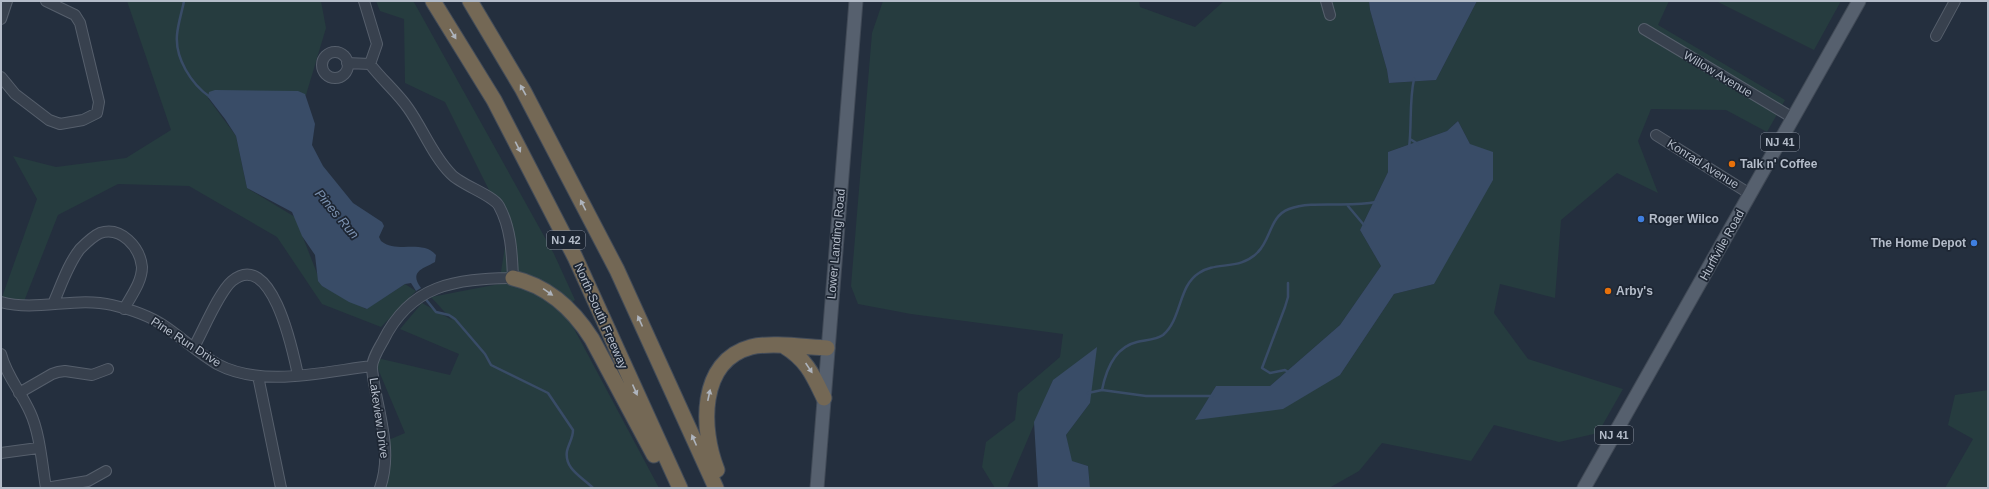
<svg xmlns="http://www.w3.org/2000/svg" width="1989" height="489" font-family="Arial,sans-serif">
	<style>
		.green { fill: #263c3f; fill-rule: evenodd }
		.water { fill: #394c67 }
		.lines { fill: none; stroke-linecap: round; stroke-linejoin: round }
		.stream { stroke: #394c67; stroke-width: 2.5 }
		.minor-casing { stroke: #565f6c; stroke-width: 12 }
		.major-casing { stroke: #414a57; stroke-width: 15 }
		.highway-casing { stroke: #434c59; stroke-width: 17 }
		.minor { stroke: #38414e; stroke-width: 10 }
		.major { stroke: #56606e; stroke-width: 13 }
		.highway { stroke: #746855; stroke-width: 15 }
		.oneway { fill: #aeb4bd }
		.food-dot { fill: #e8710a; stroke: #1d2633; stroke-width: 1.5 }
		.shop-dot { fill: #3f7fe0; stroke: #1d2633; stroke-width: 1.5 }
		.labels { text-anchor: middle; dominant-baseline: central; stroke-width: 3.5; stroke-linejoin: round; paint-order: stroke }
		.shield { fill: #1d2633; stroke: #878f9c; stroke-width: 1 }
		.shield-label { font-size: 11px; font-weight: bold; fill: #b4bcc9 }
		.street-label { font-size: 12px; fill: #b4bcc9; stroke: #1d2633 }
		.poi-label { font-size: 12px; font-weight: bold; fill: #b4bcc9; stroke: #1d2633; text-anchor: start }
		.water-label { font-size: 13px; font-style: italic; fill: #7c92b1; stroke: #1d2633 }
	</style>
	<rect width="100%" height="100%" fill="#242f3e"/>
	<!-- green -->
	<path class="green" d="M127,1h194l5,27 -20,67 -98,3 28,38 11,52 48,29 27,69 44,23 39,-25 11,7 -35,36 -59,-23 -45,-67 -88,-51 -71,-2 -60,31 -35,89 -22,-4 36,-101 -24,-43 43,11 70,-9 45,-28z
		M376,1h37l2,3 139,250 21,46 -12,8 96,180h-280l7,-47 19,-8 -32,-76 77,18 9,-21 -59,-25 22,-26 30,17 -21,-23 68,-13 9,-56 -63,-126 -40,-19 -1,-64 -24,-8z
		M883,1h256l1,6 55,20 29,-26h145l1,9 17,60 2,13 47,-3 41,-79h192l-11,24 127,75 -18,32 -41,-22 -75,-1 -13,32 20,52 -41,-20 -56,47 -6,78 -55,-14 -6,29 34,46 95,30 -25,44 -39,9 -65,-17 -23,36 -89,-18 -23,28 -30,17h-239l-2,-22 -17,-5 -5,-26 24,-32 -37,-23 -46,108h-12l-13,-21 4,-25 29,-22 3,-27 42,-36 3,-23 -152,-20 -53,-10 -7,-18 21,-253zM1458,121l12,23 -36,140 -40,10 -54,81 -144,44 20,-33h54l70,-61 41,-59 -21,-36 28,-58v-20l59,-21z
		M1716,1h125l-27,49z
		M1988,390v98h-43l28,-49 -25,-14 7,-30z"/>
	<!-- water -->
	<path class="water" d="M1369,1h108l-41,79 -47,3 -2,-13 -17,-60z
		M215,90l83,1 7,3 10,30 -3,21 11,21 30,37 29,19 2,4 -5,11 2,4c16,13 41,-2 55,14l-1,7c-10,6 -27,9 -14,26l-5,3 -5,-8 -6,1 -38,25 -18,-7 -27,-16 -4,-5 -3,-26 -13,-19 -10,-24 -45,-24 -11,-52 -11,-17 -17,-22 1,-5z
		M1458,121l12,23 23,8v28l-59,104 -40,10 -54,81 -57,34 -88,11 21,-34h54l70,-61 41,-59 -21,-36 28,-58v-20l59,-21z
		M1097,347l-7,56 -24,32 6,26 16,5 2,22h-52l-4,-66 19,-42z"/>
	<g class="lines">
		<!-- stream -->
		<path class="stream" d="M184,1c-2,11 -6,22 -7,34 -2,23 14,49 33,62
			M1410,139l8,5
			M1409,148c3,-23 0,-46 5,-69
			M1348,206l16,19
			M1288,283v14l-3,10 -23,61 8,5 15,-3 3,2
			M424,297l12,15 13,3 6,4 30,35 6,11 57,28 25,37c0,8 -4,13 -6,21 -3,18 15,26 26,37
			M1102,390c4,-20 13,-43 35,-48 8,-2 19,-2 26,-7 19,-16 15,-49 36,-62 17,-12 41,-2 59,-21 13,-13 12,-36 31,-43 24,-9 59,-1 87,-7
			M1088,393l14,-3 44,6h66"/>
		<defs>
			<path id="minor" d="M364,1l13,43 -7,20
				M1326,1l4,14
				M1,19l6,-18
				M1644,29l149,89
				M1936,36l19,-35
				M322 65a13 13 0 1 1 26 0a13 13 0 1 1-26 0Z
				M347,63l23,1c11,15 27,28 38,44 15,21 25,48 43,66 10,11 42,21 48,32 12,22 13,47 14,72 -58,1 -102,6 -130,63 -4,7 -12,20 -11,28 4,39 22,80 8,119
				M1,77l14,17 34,26 11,4 23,-4 14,-7 2,-11 -19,-79 -5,-8 -29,-14
				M1656,135l94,59
				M1,302c36,10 75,-6 111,3 17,4 36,10 51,20 18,12 35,28 54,39 45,24 106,8 154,2
				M53,304c8,-18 15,-40 27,-55 5,-5 13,-13 20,-16 21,-7 40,14 42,34 0,15 -11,29 -18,42
				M194,347c9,-16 25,-55 38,-66 40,-33 61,71 66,94
				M1,354c5,21 20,38 29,58 10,21 12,53 16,76
				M258,376l23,112
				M19,393l33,-19 6,-2 7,-1 27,4 16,-6
				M1,453l37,-5
				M46,488l42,-7 18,-10"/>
			<path id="major" d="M817,488l39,-487
				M1584,488l275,-487"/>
			<path id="highway" d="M433,1l61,99 81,157 105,231
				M470,1l53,89 94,180 99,218
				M513,278c35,8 60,31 79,61l62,116
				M784,346c23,14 29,29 40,52
				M717,470c-16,-40 -19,-109 34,-123 19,-5 55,0 76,1"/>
		</defs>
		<!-- minor casing -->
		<use href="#minor" class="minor-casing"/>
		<!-- major casing -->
		<use href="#major" class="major-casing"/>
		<!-- highway casing -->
		<use href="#highway" class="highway-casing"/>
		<!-- minor -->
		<use href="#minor" class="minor"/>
		<!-- major -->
		<use href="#major" class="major"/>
		<!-- highway -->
		<use href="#highway" class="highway"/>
	</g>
	<!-- one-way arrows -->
	<defs><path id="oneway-solid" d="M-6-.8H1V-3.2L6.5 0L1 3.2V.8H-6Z"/></defs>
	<g class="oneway">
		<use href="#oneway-solid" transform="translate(453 34) rotate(58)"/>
		<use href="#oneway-solid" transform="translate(523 90) rotate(-119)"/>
		<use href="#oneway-solid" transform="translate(518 147) rotate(63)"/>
		<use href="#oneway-solid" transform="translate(583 205) rotate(-117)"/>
		<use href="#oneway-solid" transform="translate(548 292) rotate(35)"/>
		<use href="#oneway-solid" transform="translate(640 321) rotate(-114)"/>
		<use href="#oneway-solid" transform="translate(809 368) rotate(56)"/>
		<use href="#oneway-solid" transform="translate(635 390) rotate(66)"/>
		<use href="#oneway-solid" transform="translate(709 395) rotate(-78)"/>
		<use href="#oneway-solid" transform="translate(694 440) rotate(-114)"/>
	</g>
	<!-- markers -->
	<g class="food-dot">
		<circle cx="1732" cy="164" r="4"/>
		<circle cx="1608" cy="291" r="4"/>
	</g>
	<g class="shop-dot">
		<circle cx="1641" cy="219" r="4"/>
		<circle cx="1974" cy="243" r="4"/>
	</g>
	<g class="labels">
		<!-- shield labels -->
		<g class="shield">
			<rect x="1761" y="133" width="38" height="18" rx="3"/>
			<rect x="547" y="231" width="38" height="18" rx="3"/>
			<rect x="1595" y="426" width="38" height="18" rx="3"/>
		</g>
		<g class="shield-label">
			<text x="1780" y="142">NJ 41</text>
			<text x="566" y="240">NJ 42</text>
			<text x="1614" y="435">NJ 41</text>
		</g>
		<!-- street labels -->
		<g class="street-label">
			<text transform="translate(1718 74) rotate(31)">Willow Avenue</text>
			<text transform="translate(1703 164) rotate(32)">Konrad Avenue</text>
			<text transform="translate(836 244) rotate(-85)">Lower Landing Road</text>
			<text transform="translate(1722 245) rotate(-61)">Hurffville Road</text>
			<text transform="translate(601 316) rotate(66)">North-South Freeway</text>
			<text transform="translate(186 342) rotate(33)">Pine Run Drive</text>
			<text transform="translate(379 418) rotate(82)">Lakeview Drive</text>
		</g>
		<!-- poi labels -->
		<g class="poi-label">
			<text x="1740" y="164">Talk n' Coffee</text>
			<text x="1649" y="219">Roger Wilco</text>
			<text x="1966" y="243" text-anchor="end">The Home Depot</text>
			<text x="1616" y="291">Arby's</text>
		</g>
		<!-- water labels -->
		<g class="water-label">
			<text transform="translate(337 214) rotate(50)">Pines Run</text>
		</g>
	</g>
	<!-- border -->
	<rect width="1989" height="489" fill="none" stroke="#b4bcc9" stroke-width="4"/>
</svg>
